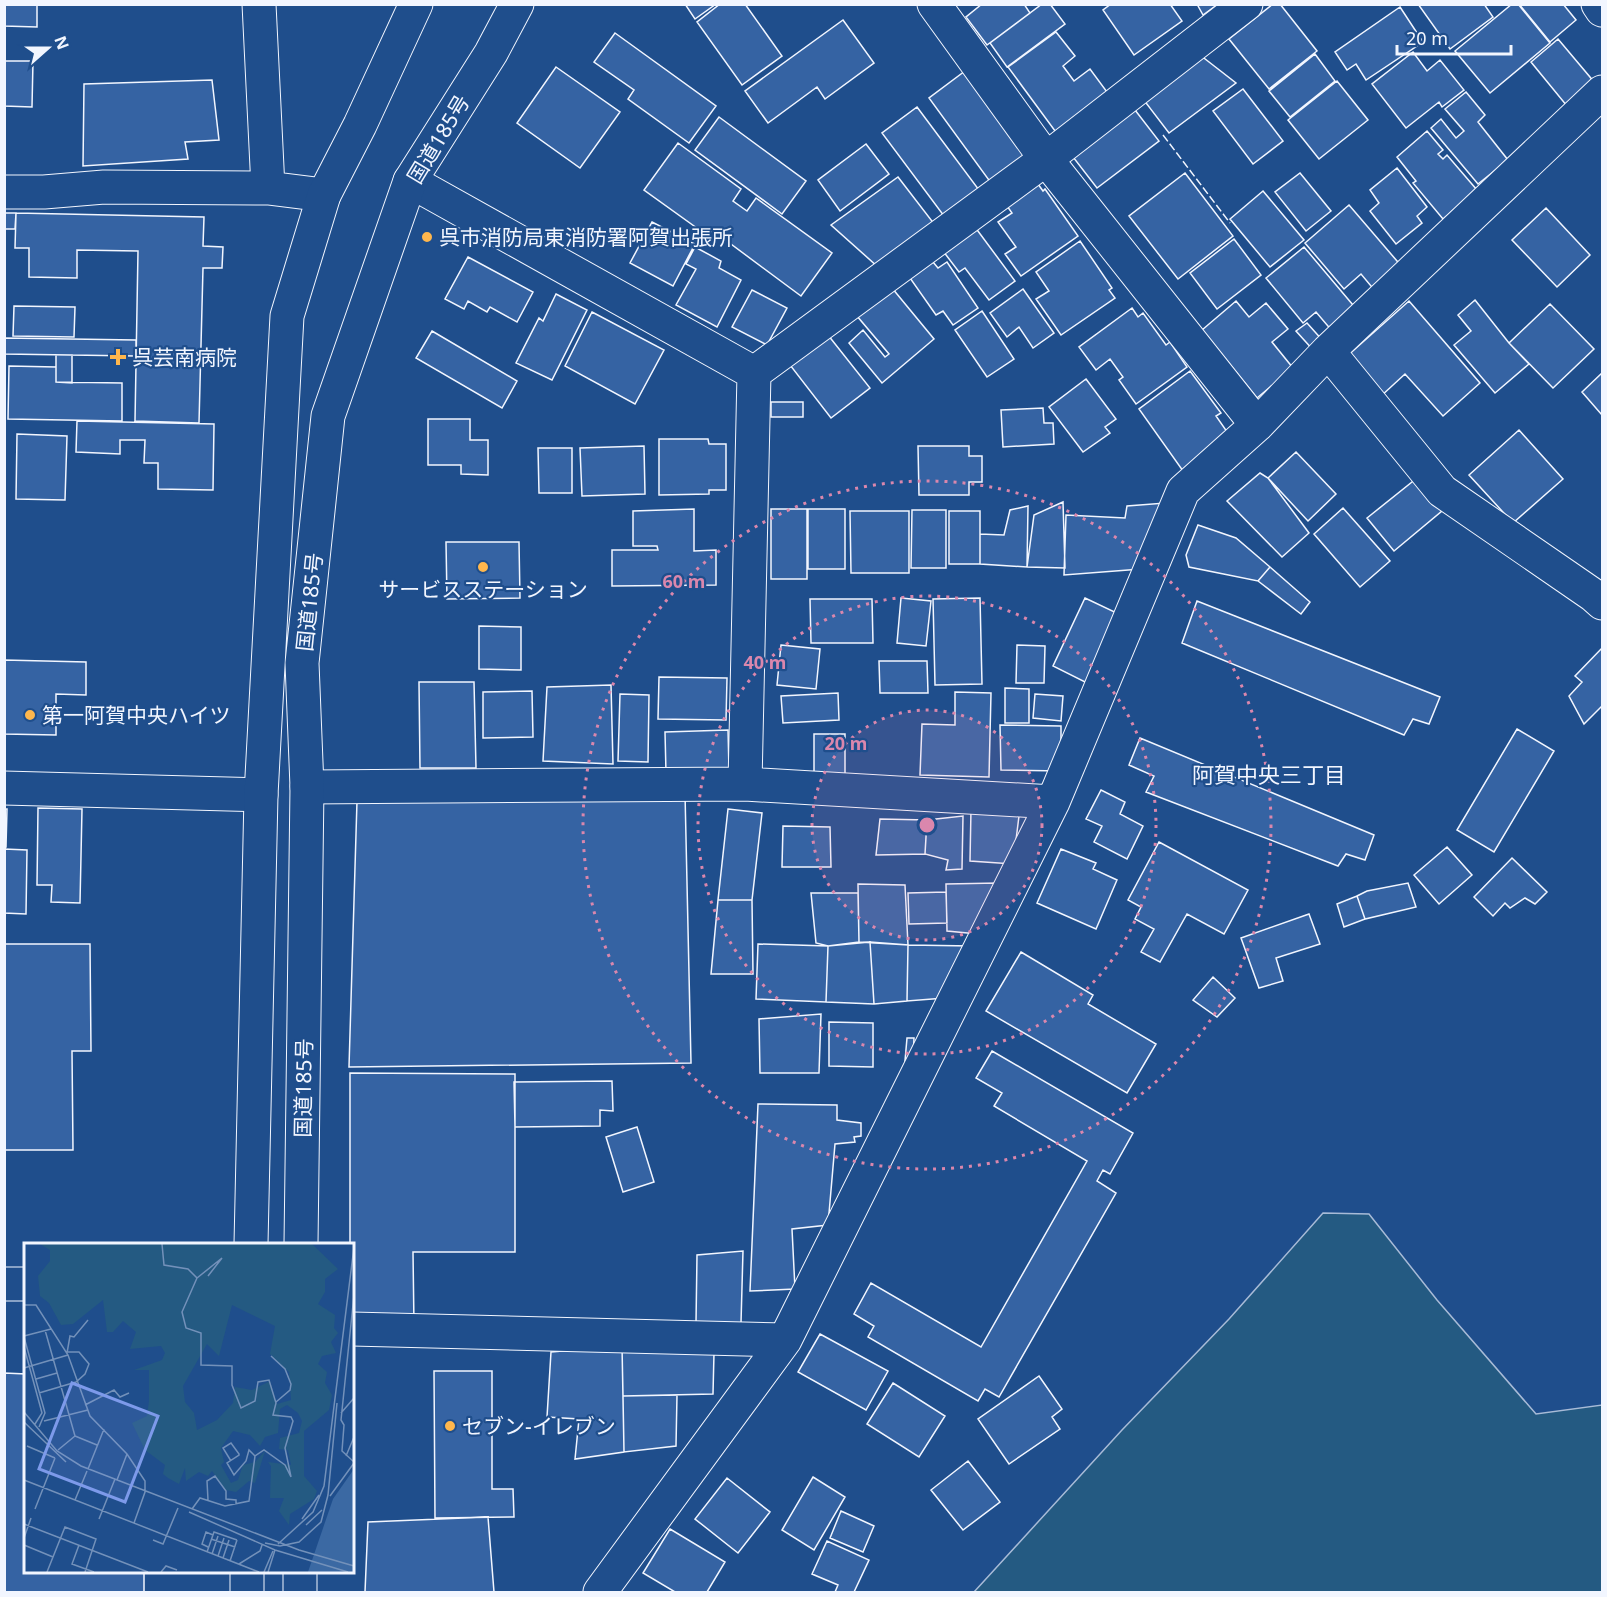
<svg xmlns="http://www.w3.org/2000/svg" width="1607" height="1597" font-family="'Noto Sans','Noto Sans JP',sans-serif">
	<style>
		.green { fill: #245a82; stroke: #a8bbd7; stroke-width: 1.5 }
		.building { fill: #3563a3; stroke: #f2f6ff; stroke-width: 1.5 }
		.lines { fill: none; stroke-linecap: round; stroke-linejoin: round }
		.minor-casing { stroke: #f2f6ff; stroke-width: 35 }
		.major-casing { stroke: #f2f6ff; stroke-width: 35 }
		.highway-casing { stroke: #f2f6ff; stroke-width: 35 }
		.minor { stroke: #1f4e8c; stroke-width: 33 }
		.major { stroke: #1f4e8c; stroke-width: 33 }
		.highway { stroke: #1f4e8c; stroke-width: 33 }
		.fence { stroke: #f2f6ff; stroke-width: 1.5; stroke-dasharray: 8 3; stroke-linecap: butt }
		.ring { fill: none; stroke: #da87ad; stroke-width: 3; stroke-dasharray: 3 6 }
		.poi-dot { fill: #ffb74d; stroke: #1f4e8c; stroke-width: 2 }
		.labels { text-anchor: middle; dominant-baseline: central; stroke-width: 4.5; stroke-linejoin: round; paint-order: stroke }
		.street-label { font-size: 21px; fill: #f2f6ff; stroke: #1f4e8c }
		.poi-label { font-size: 21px; fill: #f2f6ff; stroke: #1f4e8c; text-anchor: start }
		.neighbourhood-label { font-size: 22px; fill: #f2f6ff; stroke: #1f4e8c }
		.inset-road { fill: none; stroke: #7391ba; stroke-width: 1.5 }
		.view { fill: #7d9aea; fill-opacity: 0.15; stroke: #7d9aea; stroke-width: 3 }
		.inset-edge { fill: none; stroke: #f2f6ff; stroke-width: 3 }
		.centre { fill: #da87ad; stroke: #1f4e8c; stroke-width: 3 }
		.ring-label { font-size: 18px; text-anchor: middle; font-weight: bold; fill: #da87ad; stroke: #1f4e8c; stroke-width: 4.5; stroke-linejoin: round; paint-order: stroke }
	</style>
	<rect width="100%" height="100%" fill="#1f4e8c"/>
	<!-- green -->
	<path class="green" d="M1323,1213l46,1 68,86 99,114 66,-9v187h-628l148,-162 107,-111z"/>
	<!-- building -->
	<path class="building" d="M4,4h33v23l-33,-1z
		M685,4h31l-21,15z
		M720,4h25l37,52 -40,29 -45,-63z
		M982,4h42l6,9 -43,32 -21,-28z
		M1042,4h8l15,20 -58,43 -17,-24z
		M1111,4h59l12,17 -48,34 -31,-45z
		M1197,4h21l-15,11z
		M1273,4h7l37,47 -48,38 -40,-50z
		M1418,4h66l9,13 -43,32z
		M1512,4h6l32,39 -60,50 -35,-42z
		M1519,4h44l13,16 -26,22z
		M1400,7l23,35 -57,38 -10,-16 -9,6 -12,-18z
		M843,20l31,43 -49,36 -8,-12 -49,36 -23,-32z
		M1056,32l19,24 -12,10 11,15 16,-12 20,27 -52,39 -50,-68z
		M615,33l101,73 -27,37 -61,-44 6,-9 -40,-28z
		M1558,39l37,44 -28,23 -36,-44z
		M1413,52l14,19 13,-11 24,30 -22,17 -3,-5 -33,26 -34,-44z
		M1315,54l20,27 -45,36 -21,-26z
		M1200,55l36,28 -67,50 -26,-34z
		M4,61h29l-1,46 -28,-1z
		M556,67l64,45 -40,56 -63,-45z
		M965,71l62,84 -36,28 -62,-85z
		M212,80l7,60 -34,2 3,17 -105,7 1,-82z
		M1337,81l31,39 -49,39 -31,-39z
		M1243,89l40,52 -30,23 -40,-53z
		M1466,92l19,23 -7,7 30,38 -30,24 -47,-56 10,-9 15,19 8,-7 -19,-22z
		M917,107l62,83 -35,26 -62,-83z
		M1135,110l24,31 -62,47 -24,-31z
		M719,117l87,64 -24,33 -87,-64z
		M1427,131l16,19 -5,4 5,5 4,-4 30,35 -34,29 -30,-36 3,-2 -19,-24z
		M678,143l63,46 -8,12 14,10 9,-13 76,55 -31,43 -89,-66 -4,6 -64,-46z
		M866,144l23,30 -49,37 -22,-31z
		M1397,168l30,39 -10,9 5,7 -26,21 -26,-33 9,-8 -9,-13z
		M1185,173l48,63 -55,43 -49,-63z
		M1300,173l31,38 -25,20 -31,-39z
		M898,177l37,48 -57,42 -47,-42z
		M1038,184l5,7 2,-2 33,47 -57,40 -16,-22 11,-7 -18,-25 14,-9 -5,-7z
		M1263,191l41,49 -34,27 -40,-48z
		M1349,205l54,63 -27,24 -15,-18 -17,15 -39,-46z
		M1546,208l44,47 -33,32 -45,-47z
		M4,213h12l-1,16h-11z
		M16,213l188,4 -1,29 20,1 -1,21h-19l-4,155 -64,-2 3,-170 -61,-1v28l-48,-1v-29h-14z
		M652,222l43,22 -22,42 -43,-23z
		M972,223l43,58 -26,19 -24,-32 -6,4 -19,-25z
		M1234,239l27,36 -44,34 -27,-36z
		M1080,241l32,47 -3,2 6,8 -54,37 -25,-36 13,-8 -13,-19z
		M695,247l26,14 -2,7 22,12 -24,47 -41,-22 20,-36 -10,-5z
		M1304,247l54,64 -25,21 -17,-20 -13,11 -37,-45z
		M468,257l65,35 -16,30 -27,-15 -3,5 -19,-11 -4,8 -19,-10z
		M933,262l5,6 9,-6 31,46 -25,17 -10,-14 -7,4 -26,-37z
		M892,288l42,51 -52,44 -33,-40 14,-13 22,27 4,-3 -32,-38z
		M1023,289l31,44 -21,15 -14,-21 -12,10 -17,-24z
		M752,290l35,18 -20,37 -35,-18z
		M556,294l31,16 -35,70 -36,-17 23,-45 4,3z
		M1475,300l34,43 20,21 -34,29 -41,-48 17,-14 -13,-16z
		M1236,301l13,16 17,-14 22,26 -16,13 21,26 -36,30 -55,-68z
		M1409,301l71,82 -37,33 -38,-42 -25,23 -34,-40z
		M1550,304l44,45 -41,39 -44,-45z
		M14,306l61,1 -1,30 -61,-1z
		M1132,308l6,9 5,-4 23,32 4,-3 17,25 -51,37 -17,-24 4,-3 -13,-18 -14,11 -17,-23z
		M982,311l32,48 -27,18 -32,-47z
		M592,312l72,38 -29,54 -70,-38z
		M1307,323l17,19 -10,9 -18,-20z
		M432,331l85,50 -15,27 -86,-50z
		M828,335l42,53 -39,30 -41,-53z
		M4,338l132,2v16l-132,-2z
		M56,355h16v28l-16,-1z
		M9,366l47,1v15l66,1v38l-114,-2z
		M1190,371l31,42 -5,3 14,20 -47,35 -44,-62z
		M1602,373v42l-20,-23z
		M1086,379l30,40 -11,8 5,6 -27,19 -34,-45z
		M771,402h32v15h-32z
		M1043,408l1,15h9l1,21 -51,3 -2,-37z
		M428,419h42v21h18v35l-27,-1v-9h-33z
		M77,421l137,3 -1,66 -55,-1v-26h-14l1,-23h-25v14l-44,-2z
		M1519,430l44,49 -50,44 -44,-48z
		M17,434l50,2 -2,64 -49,-1z
		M659,439h49l1,5h17v46h-17v4l-50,1z
		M644,446l1,48 -63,2 -2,-48z
		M918,446h51v10h13v26h-13v13h-50z
		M538,448h34v45h-33z
		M1296,452l40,42 -28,27 -40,-43z
		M1260,473l8,5 41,55 -27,24 -55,-56z
		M1422,474l26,32 -54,45 -27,-33z
		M1063,502l2,66 -38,-1 7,-52z
		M1178,502l-37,67 -77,6 2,-60 59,3 2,-12z
		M1028,506l-1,61 -47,-3v-30l24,1 6,-25z
		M1343,508l47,53 -30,26 -46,-53z
		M694,509v42l22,-1v35l-104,1v-36h46l-1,-4h-24v-35z
		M771,509h36v70h-36z
		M808,509h37v60h-37z
		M912,510h34v58h-35z
		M850,511h59v62h-58z
		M949,511h31v53h-31z
		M1198,525l38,13 34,29 -12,14 -69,-14 -3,-12z
		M446,542h73l1,56 -73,1z
		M1270,567l40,35 -9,12 -43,-33z
		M901,598l30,3 -5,45 -29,-3z
		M980,598l2,86 -47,1 -2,-86z
		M1085,598l36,17 -32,69 -36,-18z
		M810,599h62l1,44h-62z
		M1197,601l243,96 -11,27 -16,-5 -9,16 -222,-92z
		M479,626l42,1v43l-42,-1z
		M781,645l39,4 -4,40 -39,-4z
		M1017,645l28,1 -1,37h-28z
		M1602,648v58l-18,18 -15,-28 13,-14 -7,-6z
		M4,660l82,2v33l-30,-1v41l-52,-1z
		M879,661h48l1,32h-48z
		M659,677l68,1 -1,42 -68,-1z
		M419,682h55l2,86h-56z
		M611,685l2,79 -70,-3 4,-74z
		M1005,688l24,1v34h-24z
		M532,691l1,46 -50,1v-46z
		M955,692l36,1 -2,84 -69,-2 2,-51 33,1z
		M838,693l1,27 -56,3 -2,-27z
		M620,694l29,1 -1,67 -30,-1z
		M1035,694l28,2 -2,25 -28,-3z
		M1000,725l61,1v45l-60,-1z
		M1517,729l37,22 -60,101 -37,-22z
		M728,730l1,41 -63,2 -1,-41z
		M814,734h31v46h-31z
		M1140,738l234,97 -9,25 -19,-6 -8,12 -192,-74 8,-16 -25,-11z
		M1101,790l24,12 -5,12 23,12 -16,33 -33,-17 8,-16 -16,-7z
		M685,793l6,270 -342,4 8,-266z
		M38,808l44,1 -2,94 -29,-1 1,-17h-15z
		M1020,808l-7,56 -43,-3 1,-52z
		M4,809h3l-1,38h-2z
		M728,809l34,4 -10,87h-34z
		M963,816l-1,53 -16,1 2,-10 -23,-6 2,-34z
		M880,819l47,1 -2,34 -49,1z
		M783,826l47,1 1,40h-49z
		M1159,842l89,48 -24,44 -37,-20 -27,48 -19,-10 13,-23 -19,-10 6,-12 -13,-7z
		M1447,847l25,28 -33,29 -25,-29z
		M4,849l23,1 -1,64 -22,-1z
		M1061,849l35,14 -3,6 24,11 -21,49 -59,-26z
		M1512,858l35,34 -12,12 -10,-6 -15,10 -5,-5 -12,13 -19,-19z
		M998,883l-20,51 -31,-3 -1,-47z
		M1408,883l8,24 -51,12 -8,-23 10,-5z
		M858,884l47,1 3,60 -49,-3z
		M946,892l1,31 -38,1 -1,-31z
		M811,893h47l1,49 -31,4 -12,-3z
		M1357,896l8,23 -21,8 -7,-23z
		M718,900h34l1,74h-42z
		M1309,914l11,30 -44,14 7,23 -24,7 -18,-50z
		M870,942l4,62 -48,-2 2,-56z
		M870,942l38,3 -1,56 -33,3z
		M4,944h86l1,107h-19l1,99h-69z
		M758,944l70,2 -2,56 -70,-3z
		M908,945l64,1 -27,52 -38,3z
		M1021,952l72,43 -5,9 68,40 -29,49 -141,-82z
		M1213,977l22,21 -18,19 -24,-17z
		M821,1014l-2,59h-59l-1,-54z
		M829,1022l44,1v44l-44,-1z
		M907,1038h7l-1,23h-8z
		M992,1051l141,82 -23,41 -7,-4 -6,11 19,12 -117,204 -14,-8 -7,12 -110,-64 6,-11 -20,-12 17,-31 110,64 106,-186 -93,-55 8,-13 -26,-15z
		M350,1073l165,1v178h-102l1,74h-62v-82h-2z
		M612,1081l1,30 -13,-1v16l-85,1 -1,-45z
		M758,1104l79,1v15l24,3v13l-7,1 1,5 -20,2 -7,81 -36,4 3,60 -45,2z
		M637,1127l17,55 -31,10 -17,-55z
		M743,1251l-2,72h-45l1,-68z
		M820,1334l68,37 -22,39 -68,-38z
		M622,1346l2,106 -49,7 4,-40 -32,-2 4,-65z
		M622,1346l92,7 -1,41 -90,2z
		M434,1371h58v118h21l1,28 -79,1z
		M4,1373l22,1v198h118v20h-140z
		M1039,1376l23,33 -10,8 8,12 -51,35 -31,-45z
		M893,1383l52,33 -26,41 -52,-33z
		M677,1395l-1,51 -52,6 -1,-56z
		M968,1461l32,41 -37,28 -32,-40z
		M813,1477l32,20 -31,53 -32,-20z
		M727,1478l43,34 -32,41 -43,-34z
		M841,1511l33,15 -11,26 -33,-14z
		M488,1517l6,75h-129l3,-70z
		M670,1529l55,33 -18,30h-32l-32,-19z
		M827,1541l42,19 -15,32h-19l3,-7 -26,-11z"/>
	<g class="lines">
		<defs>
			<path id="minor" d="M259,4l9,184 56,7
				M934,4l112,155 211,266
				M1598,4l4,6
				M410,181l344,192
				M4,192h40l60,-5 164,1
				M1328,351l114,140 151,104 9,8
				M754,373l292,-214 200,-155
				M745,784l9,-411
				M307,787l438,-3 308,18
				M4,788l257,7
				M352,1329l433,11
				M600,1592l185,-252 268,-538 130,-311 74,-66 71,-74 274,-259"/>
			<path id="major" d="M4,1284h22"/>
			<path id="highway" d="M251,1244l10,-449 26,-479 37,-121 36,-70 56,-121
				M301,1244l6,-457 -5,-124 26,-247 82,-235 81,-128 26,-49
				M247,1592v-20
				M300,1592v-20"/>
		</defs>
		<!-- minor casing -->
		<use href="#minor" class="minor-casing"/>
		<!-- major casing -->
		<use href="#major" class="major-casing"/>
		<!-- highway casing -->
		<use href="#highway" class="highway-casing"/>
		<!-- minor -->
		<use href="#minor" class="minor"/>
		<!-- major -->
		<use href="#major" class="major"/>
		<!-- highway -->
		<use href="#highway" class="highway"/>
		<!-- fence -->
		<path class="fence" d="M1163,135l67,88"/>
	</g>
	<!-- distance rings -->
	<circle cx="927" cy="825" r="115" fill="#da87ad" fill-opacity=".12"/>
	<g class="ring">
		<circle cx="927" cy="825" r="115"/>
		<circle cx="927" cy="825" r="229"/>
		<circle cx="927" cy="825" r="344"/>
	</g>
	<!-- markers -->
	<g class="poi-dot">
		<circle cx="427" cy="237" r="6"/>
		<path d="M115 348h6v6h6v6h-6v6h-6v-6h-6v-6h6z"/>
		<circle cx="483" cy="567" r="6"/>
		<circle cx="30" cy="715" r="6"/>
		<circle cx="450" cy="1426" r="6"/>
	</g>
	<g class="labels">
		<!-- street labels -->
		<g class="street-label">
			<text transform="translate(438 139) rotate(-59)">国道185号</text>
			<text transform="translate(309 602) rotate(-84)">国道185号</text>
			<text transform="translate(303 1088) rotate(-89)">国道185号</text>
		</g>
		<!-- poi labels -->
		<g class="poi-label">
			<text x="439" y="237">呉市消防局東消防署阿賀出張所</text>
			<text x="132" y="357">呉芸南病院</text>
			<text x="483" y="589" text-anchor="middle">サービスステーション</text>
			<text x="42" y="715">第一阿賀中央ハイツ</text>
			<text x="462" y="1426">セブン-イレブン</text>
		</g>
		<!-- neighbourhood labels -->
		<g class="neighbourhood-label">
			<text x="1269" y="774">阿賀中央三丁目</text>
		</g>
	</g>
	<!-- overview -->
	<g transform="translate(24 1243)">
		<rect width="330" height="330" fill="#1f4e8c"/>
		<path d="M16,1h272l26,25 -13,10v13l-7,12 17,11 -1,13 4,5 -7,9 5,11 -14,3 -4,8 9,8 -2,11 7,12 -3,15 -25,21v45l13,15 -3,8 -24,15 -1,11 -10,-14 5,-13h-14l1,-32 -3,-4 23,3 -3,-15 -9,-1 1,-11 19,-5 3,-12 -4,-8 -11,-8 -7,4 -2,24 -13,4 -5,9 -10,-11 -17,-4 -12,17 3,14 -3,3 10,18 7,-3 5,-15 12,-3 10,-11 -10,32 -6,-2 -13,11 -10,-2 -14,-19 -4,5 -9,-4 -13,9 -1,-13 -6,16 -11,-6 -5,-4 2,-9 -20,-15 -13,-27 15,-7 2,-15v-31h-15l28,-10 3,-7 -4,-7 -31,3 6,-17 -13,-11 -10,11h-6l-4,-32 -30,24 -12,1 -12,-22 -9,-7 -2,-20 12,-15v-11zM208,62l43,21 -5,28 19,18 2,28 -14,4 -7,-23 -18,9 -17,-3 -2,16 -16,17 -20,10 -3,-17 -9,-11 -2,-16 24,-42 12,12z" fill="#245a82" fill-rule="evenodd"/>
		<path d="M330,226v103h-46l25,-73z" fill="#3b69a3"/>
		<path class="inset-road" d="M138,1l2,21 24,4 9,9 -15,34 4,16 15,5v32l31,1v19l9,23 14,-7 3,-19 11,-2 7,23 -3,12 18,2 2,4 -8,27 6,29 -6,-12 -21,-15 -9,6 -6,45 -24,5 -25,-8 -8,11M173,35l25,-20 -14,18M330,52l-13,125 3,5 -2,26 12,11M0,62h12l32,50 22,61 37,38 18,27v11l-11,31M21,87l30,106M0,93l27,-7M0,94l21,76 -6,14M0,104l18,66 -7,11M43,110l3,-17 4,1 14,-17M247,113l14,13 6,15 -1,6 -14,12M0,125l44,-13M12,136l21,-6M15,150l37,-11 9,-8 4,-10 -10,-12h-11M61,162l29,-15 6,7 9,-4M0,169l33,39 24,15 218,84 55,16M317,170l13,-15M20,178l44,-11M0,179l42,40M51,193l22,9M3,203l28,12M34,207l17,-14M322,213l8,-19M207,218l-8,-13 8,-5 8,11v1l-12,8 7,12 12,-14 3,-11 6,6M64,226l16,-40M0,237l235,92M93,237l10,-26M306,253l24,-33M51,257l12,-29M184,257l-1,-19 8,-5 11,15v8l10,1v4M11,266l20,-51M165,269l86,38 73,22M75,276l16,-40M278,276l17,-24M0,281l124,48M282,282l16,-15M0,295l7,-20M187,296l24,8M129,297l10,4 15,-36M241,300l15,3 19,-4 22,-20 7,-27 9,-92M254,301l35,-32 11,-26 30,-239M0,302l29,12M55,302l-7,19 22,8M184,304l-6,-3 4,-12 7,3M183,309l7,-20 23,8M188,311l6,-18M194,313l6,-18M199,315l6,-18M206,318l7,-21M215,321l21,-13 2,-6M23,329l18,-45 31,12 -11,33M137,329l5,-6 11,4M240,329l9,-21M244,329l7,-22"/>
		<path class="view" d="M48,140l86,33 -33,86 -86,-33z"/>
		<rect width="330" height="330" class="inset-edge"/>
	</g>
	<circle cx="927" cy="825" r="9" class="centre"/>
	<g class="ring-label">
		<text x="684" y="588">60 m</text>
		<text x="765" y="669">40 m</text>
		<text x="846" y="750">20 m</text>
	</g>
	<!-- border -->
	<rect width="1607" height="1597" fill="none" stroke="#f2f6ff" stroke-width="12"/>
	<!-- north arrow -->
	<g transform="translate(48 48) rotate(69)" stroke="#1f4e8c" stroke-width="4.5" paint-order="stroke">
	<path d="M0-4.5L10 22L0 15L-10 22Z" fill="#f2f6ff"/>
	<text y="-9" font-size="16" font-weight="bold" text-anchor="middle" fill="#f2f6ff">N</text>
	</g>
	<!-- scale -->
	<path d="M1397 45v9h114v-9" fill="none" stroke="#f2f6ff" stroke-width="3"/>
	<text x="1406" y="45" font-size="18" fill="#f2f6ff" stroke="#1f4e8c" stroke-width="4.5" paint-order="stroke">20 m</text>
</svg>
